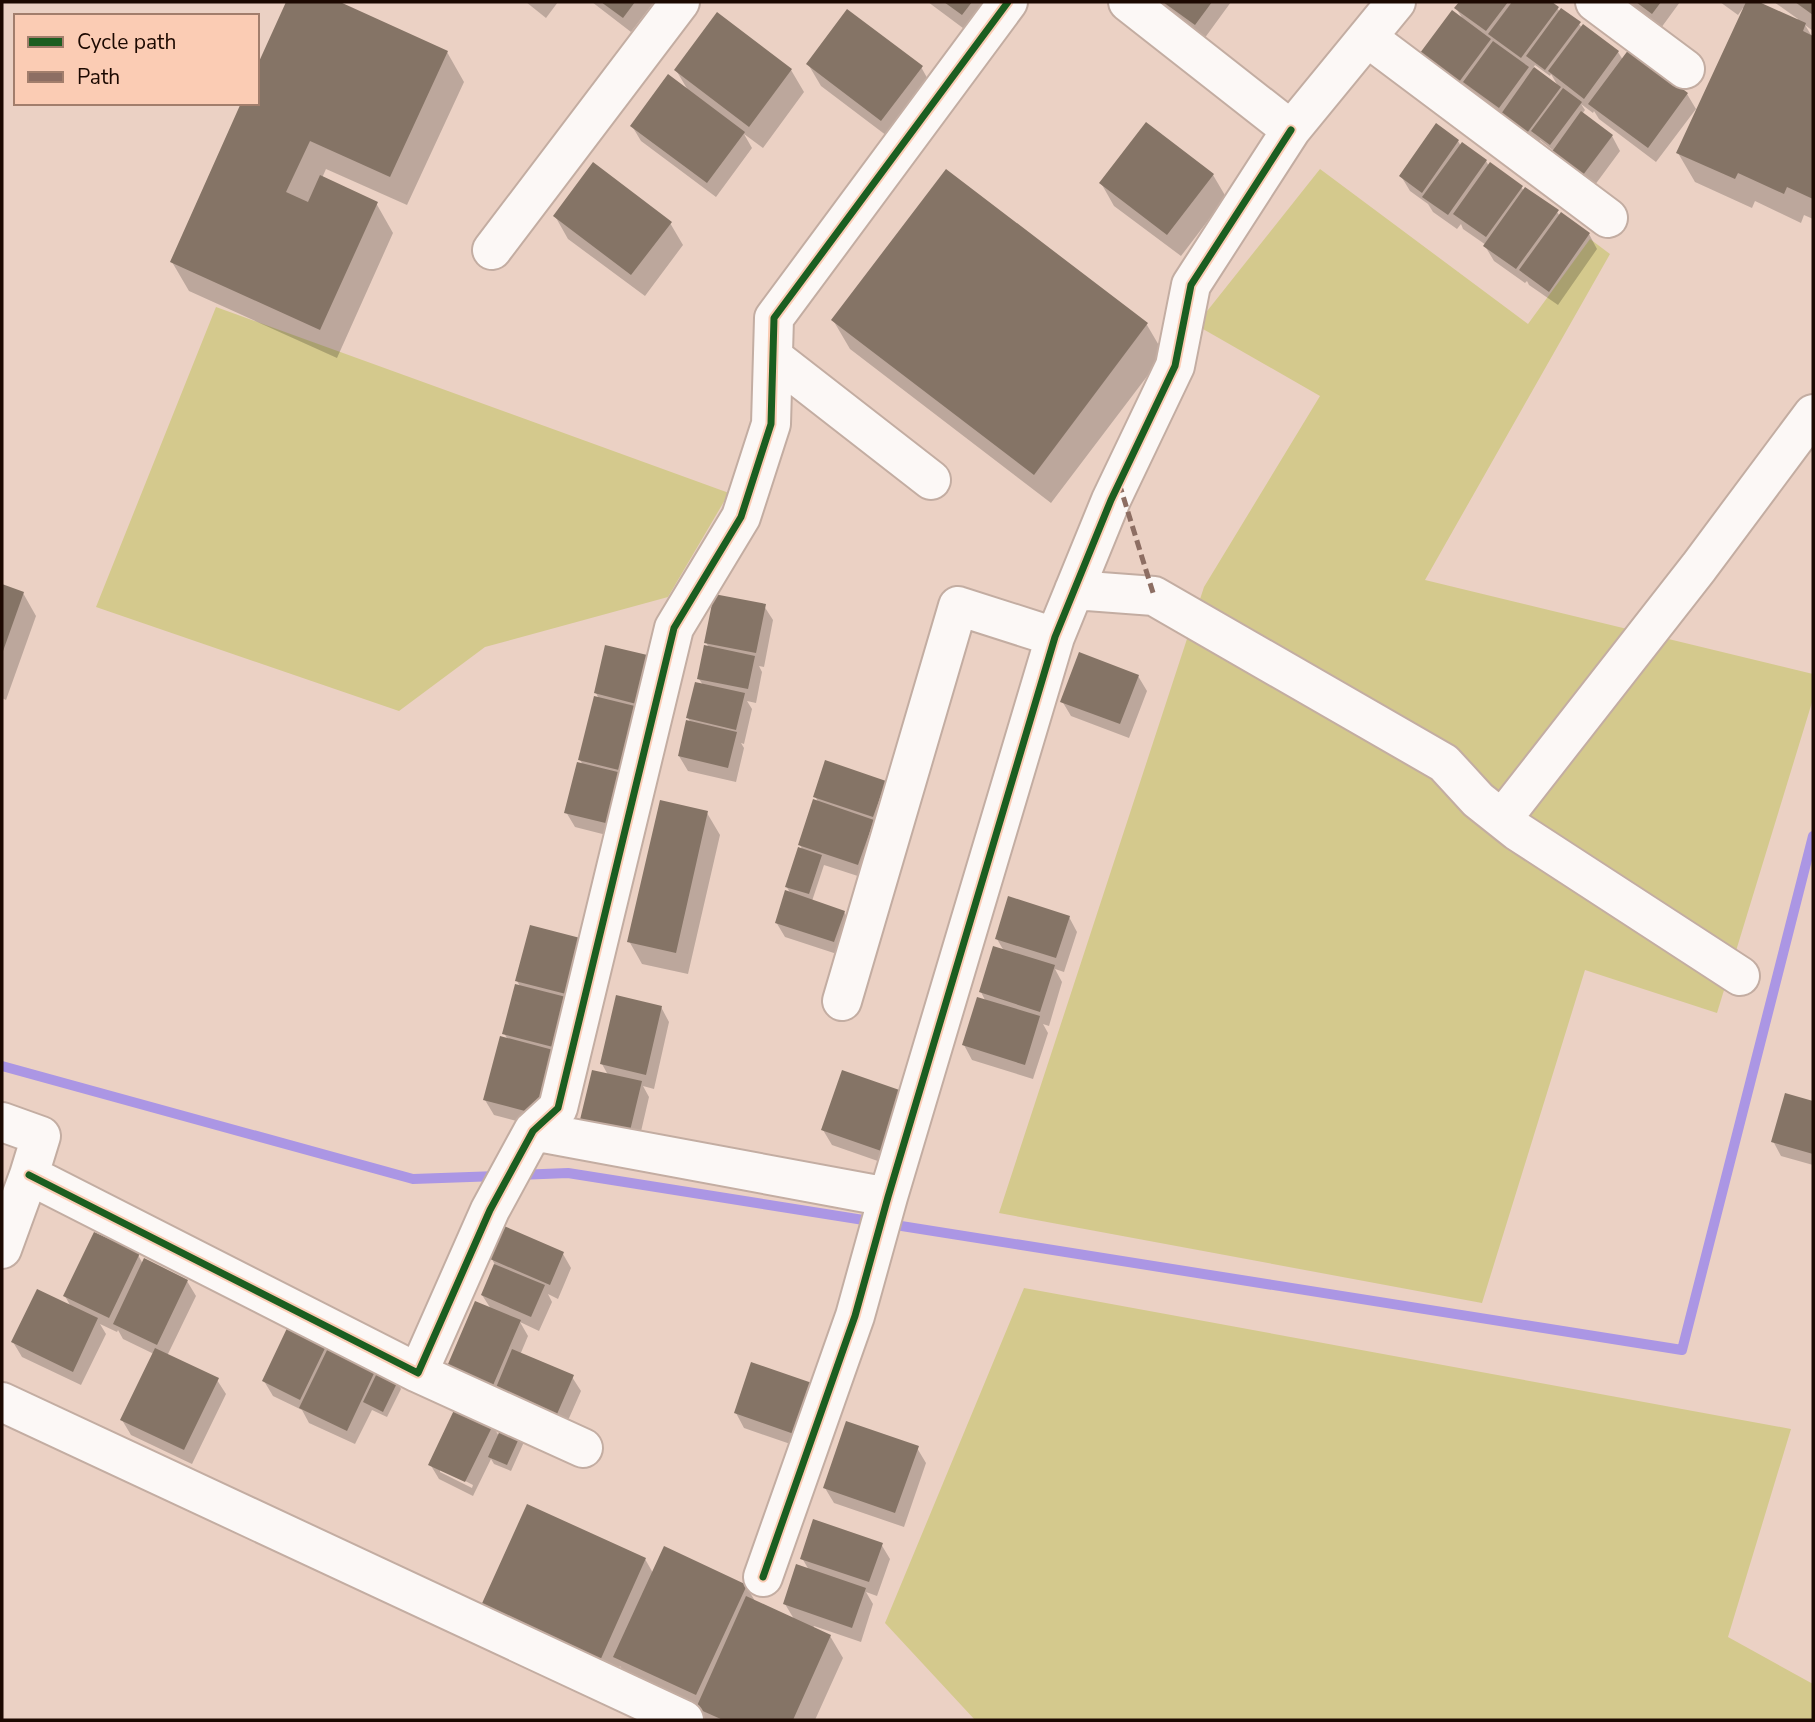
<svg xmlns="http://www.w3.org/2000/svg" width="1815" height="1722" font-family="'Nunito Sans',sans-serif">
	<style>
		.green { fill: #d4c98d }
		.shadow { fill: #0003; fill-rule: evenodd }
		.lines { fill: none; stroke-linecap: round; stroke-linejoin: round }
		.stream { stroke: #ab96e4; stroke-width: 10 }
		.building { fill: #857466 }
		.minor-casing { stroke: #c3ada2; stroke-width: 42 }
		.minor { stroke: #fcf8f6; stroke-width: 38 }
		.quiet { stroke: #8d6e63; stroke-width: 5; stroke-dasharray: 10 5; stroke-linecap: butt }
		.cycleway-casing { stroke: #fbccb4; stroke-width: 11 }
		.cycleway { stroke: #1b5e20; stroke-width: 7 }
	</style>
	<rect width="100%" height="100%" fill="#ebd1c4"/>
	<!-- green -->
	<path class="green" d="M1320,169l208,155 62,-85 20,15 -185,326 388,94v25l-96,314 -132,-43 -103,333 -483,-90 205,-626 116,-191 -124,-71z
		M216,307l513,186 -61,104 -183,50 -86,64 -303,-104z
		M1024,1288l767,141 -63,208 85,47v36h-838l-90,-97z"/>
	<!-- shadow -->
	<path class="shadow" d="M288,2h48l111,50 17,30 -57,123 -81,-36 -4,9 54,25 17,30 -56,125 -148,-67 -17,-29 85,-159v-32z
		M526,2h32l-12,16z
		M592,2h62l-23,30z
		M928,2h74l-27,35z
		M1154,2h77l-27,37z
		M1461,2h88l8,6 3,4 19,12 3,4 1,-2 35,26 5,8 64,34 9,15 -40,53 -57,-43 -5,-8 -1,2 -12,-9 4,6 -3,4 30,22 8,15 -34,46 -32,-46 -14,-11 -4,7 -105,-79 -8,-15 41,-32 -8,-13zM1535,65l15,11 1,-2 8,14 -26,-20z
		M1627,2h53l-19,26z
		M1720,2h35l42,19 1,-2 -24,-17h39v29l-8,-6 8,13v181l-9,-4 -3,8 -46,-22 -3,7 -57,-26 -17,-29 67,-145h-2l-5,7z
		M808,64l113,3 13,23 -39,52 -74,-56z
		M676,70h115l13,22 -41,56 -19,-14 8,14 -36,49 -75,-56 -9,-15 57,-34z
		M1458,141l3,5 25,15 3,5 32,21 3,4 33,21 3,4 29,18 8,15 -39,56 -29,-20 -2,-4 -2,2 -31,-22 -9,-15 1,-1 -23,-16 -2,-5 -4,5 -24,-17 -5,-8 -18,-13 -9,-15z
		M947,171l200,154 17,29 -113,149 -201,-154 -17,-29z
		M1213,175l13,22 -45,59 -67,-50 -13,-23z
		M555,216l115,7 13,22 -38,51 -77,-57z
		M2,586l21,7 13,23 -30,84 -4,-2z
		M764,606l9,14 -9,47 -5,-1 3,6 -6,31 -9,-2 5,8 -8,35 -3,-1 3,5 -8,34 -48,-11 -9,-15 12,-33 -3,-5 15,-33 -4,-6 10,-31 -3,-6z
		M659,660l-33,180 -51,-13 -9,-15 17,-47 -3,-5 19,-61 -3,-6z
		M1138,676l9,15 -18,47 -58,-22 -9,-15z
		M884,782l9,15 -26,82 -43,-14 -12,36 32,11 9,15 -10,29 -58,-19 -9,-15 15,-28 -5,-8 17,-35 -3,-6 18,-43 -3,-6z
		M707,813l13,22 -32,139 -46,-10 -13,-23z
		M1069,917l8,15 -13,40 -9,-3 7,13 -13,44 -6,-2 5,9 -15,46 -61,-19 -8,-15 22,-43 -5,-10 23,-41 -7,-12z
		M583,940l-35,189 -54,-14 -9,-15 23,-60 -4,-7 17,-45 -4,-7z
		M661,1007l8,15 -15,67 -11,-3 6,11 -13,56 -28,-78 -6,-11z
		M1787,1095l26,8v62l-32,-9 -8,-15z
		M915,1110l-20,57 -63,-22 -9,-15z
		M563,1254l8,14 -13,31 -10,-5 4,8 -13,29 -19,-9 8,14 -8,19 52,22 9,14 -19,43 -106,-49 35,-76 -9,-14 13,-30 -3,-6z
		M138,1255l5,9 44,17 9,15 -29,60 50,24 9,14 -34,70 -61,-29 -9,-15 32,-66 -31,-15 -5,-9 -1,2 -17,-8 6,10 -25,51 -59,-28 -9,-15 58,-35 -6,-11z
		M290,1326l107,56 4,7 -14,28 -15,-7 -17,34 -46,-21 -7,-13 -29,-14 -9,-15z
		M752,1365l50,83 -58,-20 -8,-15z
		M492,1425l7,11 21,-1 4,7 -13,29 -17,-7 -3,-5 -18,37 -34,-17 -9,-15zM440,1468l33,17 -1,3 -32,-16z
		M917,1448l9,15 -22,64 -70,-24 -9,-15z
		M881,1544l9,15 -13,37 -11,-4 7,12 -12,38 -47,-16 -1,2 17,8 13,22 -28,62h-110l-4,-7 -73,-33 -8,-14 -8,19 -118,-53 151,-73 8,14 93,13 9,15 39,18 -9,-15 24,-34 -7,-12z"/>
	<g class="lines">
		<!-- stream -->
		<path class="stream" d="M2,1066l411,113 85,-3
			M518,1175l50,-2 1114,177 131,-514"/>
	</g>
	<!-- building -->
	<path class="building" d="M286,2h54l108,49 -58,126 -80,-36 -24,51 22,10 12,-27 58,27 -58,128 -150,-68 71,-159h16v-37z
		M601,2h34l-12,16z
		M944,2h28l-10,13z
		M1163,2h49l-17,23z
		M1459,2h49l-22,29 -32,-23z
		M1512,2h40l7,5 -38,51 -33,-24z
		M1636,2h25l-9,12z
		M1746,2h13l47,21 -3,8 10,5v163l-26,-12 -3,7 -46,-21 -3,6 -59,-26z
		M1795,2h18v13z
		M1561,8l20,14 -36,48 -19,-14z
		M847,9l76,57 -42,55 -75,-57z
		M1452,10l39,29 -32,43 -39,-29z
		M717,12l75,57 -43,58 -75,-57z
		M1583,24l36,27 -35,48 -36,-28z
		M1493,41l36,26 -30,41 -36,-26z
		M1629,49l59,44 -40,55 -60,-44z
		M1534,67l27,20 -34,46 -26,-19z
		M668,74l77,58 -38,51 -77,-57z
		M1563,88l19,14 -32,43 -19,-14z
		M1581,111l32,24 -36,48 -31,-23z
		M1146,122l68,52 -47,61 -68,-52z
		M1436,123l23,17 -37,53 -23,-17z
		M1462,142l25,18 -39,55 -26,-18z
		M593,162l79,60 -41,53 -78,-59z
		M1490,162l33,24 -37,51 -33,-23z
		M946,169l202,154 -114,152 -203,-155z
		M1525,187l34,23 -43,59 -33,-23z
		M1561,212l29,21 -41,59 -30,-22z
		M2,584l22,8 -22,62z
		M714,594l52,10 -10,49 -52,-10z
		M605,645l55,13 -12,49 -54,-14z
		M704,645l51,11 -7,33 -51,-10z
		M1079,652l60,23 -19,49 -60,-22z
		M695,682l50,11 -9,37 -50,-12z
		M594,696l53,13 -16,64 -53,-13z
		M686,720l51,12 -9,36 -50,-12z
		M825,760l61,21 -13,36 -60,-20z
		M577,762l53,13 -12,51 -54,-13z
		M813,799l61,21 -16,45 -60,-20z
		M660,800l48,11 -32,142 -49,-11z
		M798,847l24,8 -13,39 -24,-7z
		M785,890l60,21 -11,31 -59,-19z
		M1008,896l62,20 -14,42 -61,-19z
		M530,925l54,14 -14,56 -55,-14z
		M993,946l62,19 -15,47 -61,-20z
		M515,984l55,14 -13,50 -55,-14z
		M616,995l46,11 -16,69 -46,-11z
		M977,997l63,19 -15,49 -63,-20z
		M500,1036l57,15 -17,64 -57,-15z
		M592,1070l50,11 -14,58 -50,-11z
		M842,1070l66,23 -21,60 -66,-23z
		M1785,1093l28,8v53l-42,-12z
		M504,1226l60,26 -14,33 -60,-26z
		M94,1232l46,21 -31,65 -46,-22z
		M144,1258l44,22 -31,65 -44,-21z
		M494,1264l51,21 -14,32 -50,-22z
		M37,1289l61,29 -25,54 -62,-30z
		M475,1301l46,19 -30,70 -46,-19z
		M289,1324l39,18 -28,58 -38,-19z
		M330,1344l47,23 -30,64 -48,-23z
		M155,1348l64,30 -35,72 -64,-30z
		M512,1349l62,26 -20,46 -61,-26z
		M751,1362l61,21 -18,51 -60,-21z
		M378,1371l20,10 -15,31 -20,-10z
		M456,1406l38,17 -29,59 -37,-17z
		M846,1421l73,25 -24,67 -72,-25z
		M502,1426l19,8 -14,31 -19,-8z
		M527,1504l119,54 -47,105 -120,-53z
		M813,1519l70,24 -14,39 -69,-23z
		M664,1546l83,39 -51,110 -83,-38z
		M796,1564l70,24 -14,40 -69,-24z
		M746,1596l85,39 -38,85h-70l-27,-12z"/>
	<g class="lines">
		<defs>
			<path id="minor" d="M1128,2l163,128 105,-128
				M1595,2l90,67
				M1368,38l240,180
				M492,250l188,-248
				M773,357l158,123
				M1074,590l80,6 290,167 34,37 39,31 223,145
				M1502,819l197,-252 114,-153
				M842,1001l116,-395 97,31
				M2,1122l39,14 -12,39 -27,74
				M533,1131l355,66
				M29,1175l389,198 72,-163 43,-79 25,-23 116,-480 67,-111 30,-93 3,-106 234,-316
				M418,1373l165,75
				M2,1402l682,318
				M763,1577l92,-261 33,-119 167,-560 56,-137 64,-134 16,-81 100,-155"/>
		</defs>
		<!-- minor casing -->
		<use href="#minor" class="minor-casing"/>
		<!-- minor -->
		<use href="#minor" class="minor"/>
		<!-- quiet -->
		<path class="quiet" d="M1119,483l35,113"/>
		<defs>
			<path id="cycleway" d="M29,1175l389,198 72,-163 43,-79 25,-23 116,-480 67,-111 30,-93 3,-106 234,-316
				M763,1577l92,-261 33,-119 167,-560 56,-137 64,-134 16,-81 100,-155"/>
		</defs>
		<!-- cycleway casing -->
		<use href="#cycleway" class="cycleway-casing"/>
		<!-- cycleway -->
		<use href="#cycleway" class="cycleway"/>
	</g>
	<!-- border -->
	<rect width="1815" height="1722" fill="none" stroke="#1c0901" stroke-width="7"/>
	<!-- legend -->
	<rect x="14" y="14" width="245" height="91" fill="#fbccb4" stroke="#a27e6c" stroke-width="2"/>
	<rect x="28" y="37" width="35" height="10" fill="#1b5e20" stroke="#a27e6c" stroke-width="2"/>
	<text x="77" y="49" font-size="21" fill="#1c0901">Cycle path</text>
	<rect x="28" y="72" width="35" height="10" fill="#8d6e63" stroke="#a27e6c" stroke-width="2"/>
	<text x="77" y="84" font-size="21" fill="#1c0901">Path</text>
</svg>
